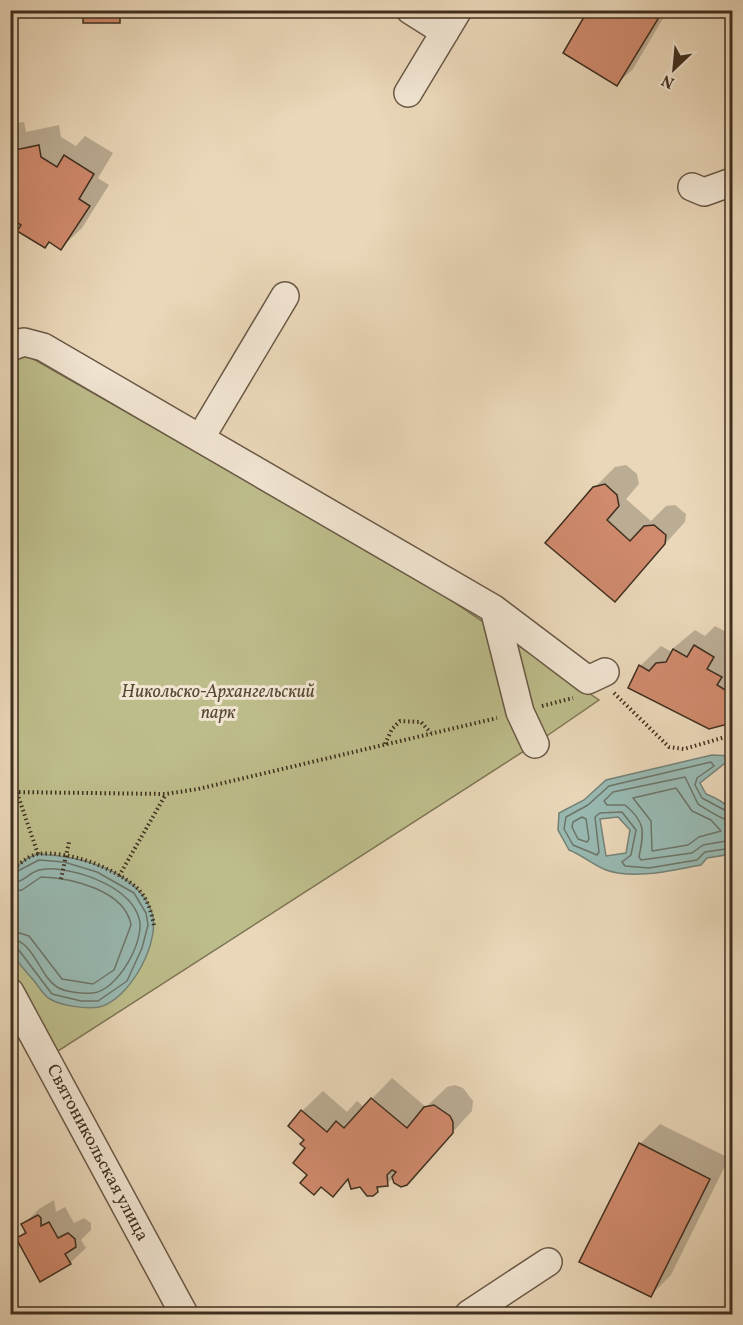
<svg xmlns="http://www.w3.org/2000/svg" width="743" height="1325" font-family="Vollkorn,serif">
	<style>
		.green { fill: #bdbd8b; stroke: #7e7655; stroke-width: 1.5 }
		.water { fill: #98b9b2; stroke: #748277; stroke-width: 1.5; fill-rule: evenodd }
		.shadow { fill: #0003 }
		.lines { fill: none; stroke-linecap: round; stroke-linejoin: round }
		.shore { stroke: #6c7468; stroke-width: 1.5 }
		.building { fill: #d08a6d; stroke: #3f2f1f; stroke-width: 1.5 }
		.minor-casing { stroke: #6a5946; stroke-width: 30 }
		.path { stroke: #3f2f1f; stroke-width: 4; stroke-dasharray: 1.5 3; stroke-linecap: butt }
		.minor { stroke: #f1e5d2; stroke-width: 27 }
		.labels { text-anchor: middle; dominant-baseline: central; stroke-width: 6; stroke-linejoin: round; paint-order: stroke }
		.park-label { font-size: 18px; font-style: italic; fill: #584b35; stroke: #f1e5d2 }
		.street-label { font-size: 18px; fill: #3f2f1f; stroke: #f1e5d2 }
	</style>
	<rect width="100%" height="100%" fill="#ead7b9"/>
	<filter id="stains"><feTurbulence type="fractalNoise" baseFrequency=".00333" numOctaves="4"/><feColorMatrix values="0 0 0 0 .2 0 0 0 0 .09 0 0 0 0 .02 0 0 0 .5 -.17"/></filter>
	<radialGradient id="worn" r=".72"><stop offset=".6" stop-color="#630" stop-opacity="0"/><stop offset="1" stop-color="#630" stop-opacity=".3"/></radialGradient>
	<!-- green -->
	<path class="green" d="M23,353l401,229 175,118 -64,44 -480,309 -44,-83 -1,-610z"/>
	<!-- water -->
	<path class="water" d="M712,755l20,1v7l-8,1 -24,19 6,11c36,14 27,26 26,60l-25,4 -6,7c-29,5 -66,15 -95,5 -11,-4 -24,-15 -37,-20l-11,-20 1,-17 25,-13 22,-20zM618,817l12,13 -4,23 -20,3 -6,-37z
		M38,854c41,2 96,15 113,56 12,29 -21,90 -52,97 -13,2 -38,-1 -49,-8 -6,-3 -11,-12 -15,-17 -7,-9 -21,-22 -25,-33 -3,-12 0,-62 1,-78l17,-13z"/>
	<!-- shadow -->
	<path class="shadow" d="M84,10h46l-11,11z
		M590,10h78l-35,59 -16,15z
		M24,122l2,10 33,-7 2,12 15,9 9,-10 28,17 -15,25 11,7 -27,43 -21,20 -51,-31v-93z
		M626,465l11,9 2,10 -13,15 25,22 15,-15 9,-1 11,9 -1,8 -71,78 -20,-112 21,-21z
		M715,626l17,9 -6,13 6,4v69l-23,6 -69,-61 21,-20 9,5 25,-21 10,6z
		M392,1078l34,29 21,-20 8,-2 8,3 10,13 -1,10 -66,72 -12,-5 -17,12 -27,-12 -17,17 -24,-20 -7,-64 21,-20 24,21 10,-11 7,6z
		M660,1124l69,34 -58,117 -21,21 -10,-152z
		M54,1200l2,12 9,-5 9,16 10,-5 7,5v7l-10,10 5,8 -16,15 -52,-24 8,-9 -3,-5 16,-16z"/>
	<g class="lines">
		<!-- shore -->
		<path class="shore" d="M676,788l16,23 19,9 10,11 -22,6 -11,8 -36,6 -1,-30 -18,-23z
			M732,814l-30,-16 -7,-13 2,-7 17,-12 -3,-4 -102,24 -21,19 -22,12 -2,12 9,16 24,10 2,-3 -4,-35 5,-4 22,-1 14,18 -5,25 -9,7 3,4 24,2 48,-8 8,-8 27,-4
			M582,817l4,2 3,20 -2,3 -9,-3 -6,-12 1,-5z
			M732,821c-8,0 -26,-12 -34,-17l-13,-27 -72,15 -9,9 3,4h18c21,17 19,27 14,52l2,3 51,-7 11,-8 29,-5
			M10,875l29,-15 25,2 33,10 37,21 12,20 2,12 -6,23 -15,33 -29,20h-17l-29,-7 -34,-45 -8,-3
			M10,883c20,-1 18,-17 46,-14 29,3 74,19 83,49 7,22 -22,74 -47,75 -9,1 -27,-1 -35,-6 -18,-11 -23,-47 -47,-48
			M10,892l12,-2 19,-13c30,1 84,13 90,48l-17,45 -21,14 -31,-5 -33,-43 -19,-6"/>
	</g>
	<!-- building -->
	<path class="building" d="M83,10h37v13h-37z
		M588,10h57l13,9 -41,67 -54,-33z
		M39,145l2,12 16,10 7,-12 30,19 -15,25 11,7 -29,44 -12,-8 -4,6 -28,-17 4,-6 -11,-7v-67z
		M605,484l12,11 2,11 -12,14 23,21 14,-15 10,-1 12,10 -1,9 -50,58 -70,-59 48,-56z
		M694,645l20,12 -7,12 15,8 -5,8 15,9v29l-23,6 -81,-41 11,-23 10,6 7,-8 10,-1 7,-13 14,8z
		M371,1098l36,30 17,-21 10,-2 16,11 3,6v11l-46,52 -6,2 -7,-4 -2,-6 4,-5 -4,-2 -5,5 1,11 -11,1 1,5 -5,4h-6l-7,-9 -9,2 -3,-10 -15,18 -12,-10 -7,8 -14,-12 7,-8 -14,-12 12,-15 -5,-4 4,-4 -16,-14 13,-16 26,22 9,-11 8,7z
		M639,1143l71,36 -59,118 -72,-35z
		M38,1215l3,3v8l8,-4 9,16 10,-5 7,6 1,8 -11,7 6,10 -31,18 -24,-44 10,-5 -5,-9z"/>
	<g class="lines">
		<defs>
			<path id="minor" d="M410,10l35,22
				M408,93l50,-83
				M692,187l12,5 28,-10
				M10,347l14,-5 19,5 451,262 94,71 17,-8
				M201,437l84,-141
				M494,609l26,103 15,32
				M10,992l174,322
				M469,1314l79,-52"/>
		</defs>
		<!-- minor casing -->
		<use href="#minor" class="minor-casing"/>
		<!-- path -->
		<path class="path" d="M614,693l55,54 15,2 48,-14
			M542,706l31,-8
			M385,744l7,-15 8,-8 21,1 10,11
			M10,792l156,2 32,-5 299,-71
			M17,793l21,61
			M10,871c9,-6 17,-15 28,-17 30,-4 77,14 99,34 10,9 15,25 17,38
			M119,876l47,-82
			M61,879l8,-37"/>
		<!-- minor -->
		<use href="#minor" class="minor"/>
	</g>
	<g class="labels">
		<!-- park labels -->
		<g class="park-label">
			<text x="218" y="692">Никольско-Архангельский<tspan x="218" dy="21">парк</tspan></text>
		</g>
		<!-- street labels -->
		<g class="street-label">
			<text transform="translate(97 1153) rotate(62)">Святоникольская улица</text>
		</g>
	</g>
	<!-- margin -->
	<rect width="743" height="1325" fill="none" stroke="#ead7b9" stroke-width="36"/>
	<rect x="12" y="12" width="719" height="1301" fill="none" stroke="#3f2f1f" stroke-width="3"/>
	<rect x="18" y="18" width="707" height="1289" fill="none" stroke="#3f2f1f" stroke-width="1.5"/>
	<!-- north arrow -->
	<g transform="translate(674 69) rotate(206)" stroke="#f1e5d2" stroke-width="4.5" paint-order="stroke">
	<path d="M0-4.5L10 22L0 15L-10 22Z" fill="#3f2f1f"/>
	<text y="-9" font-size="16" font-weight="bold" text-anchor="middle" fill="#3f2f1f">N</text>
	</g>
	<rect width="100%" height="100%" filter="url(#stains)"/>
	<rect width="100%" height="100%" fill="url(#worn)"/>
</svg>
